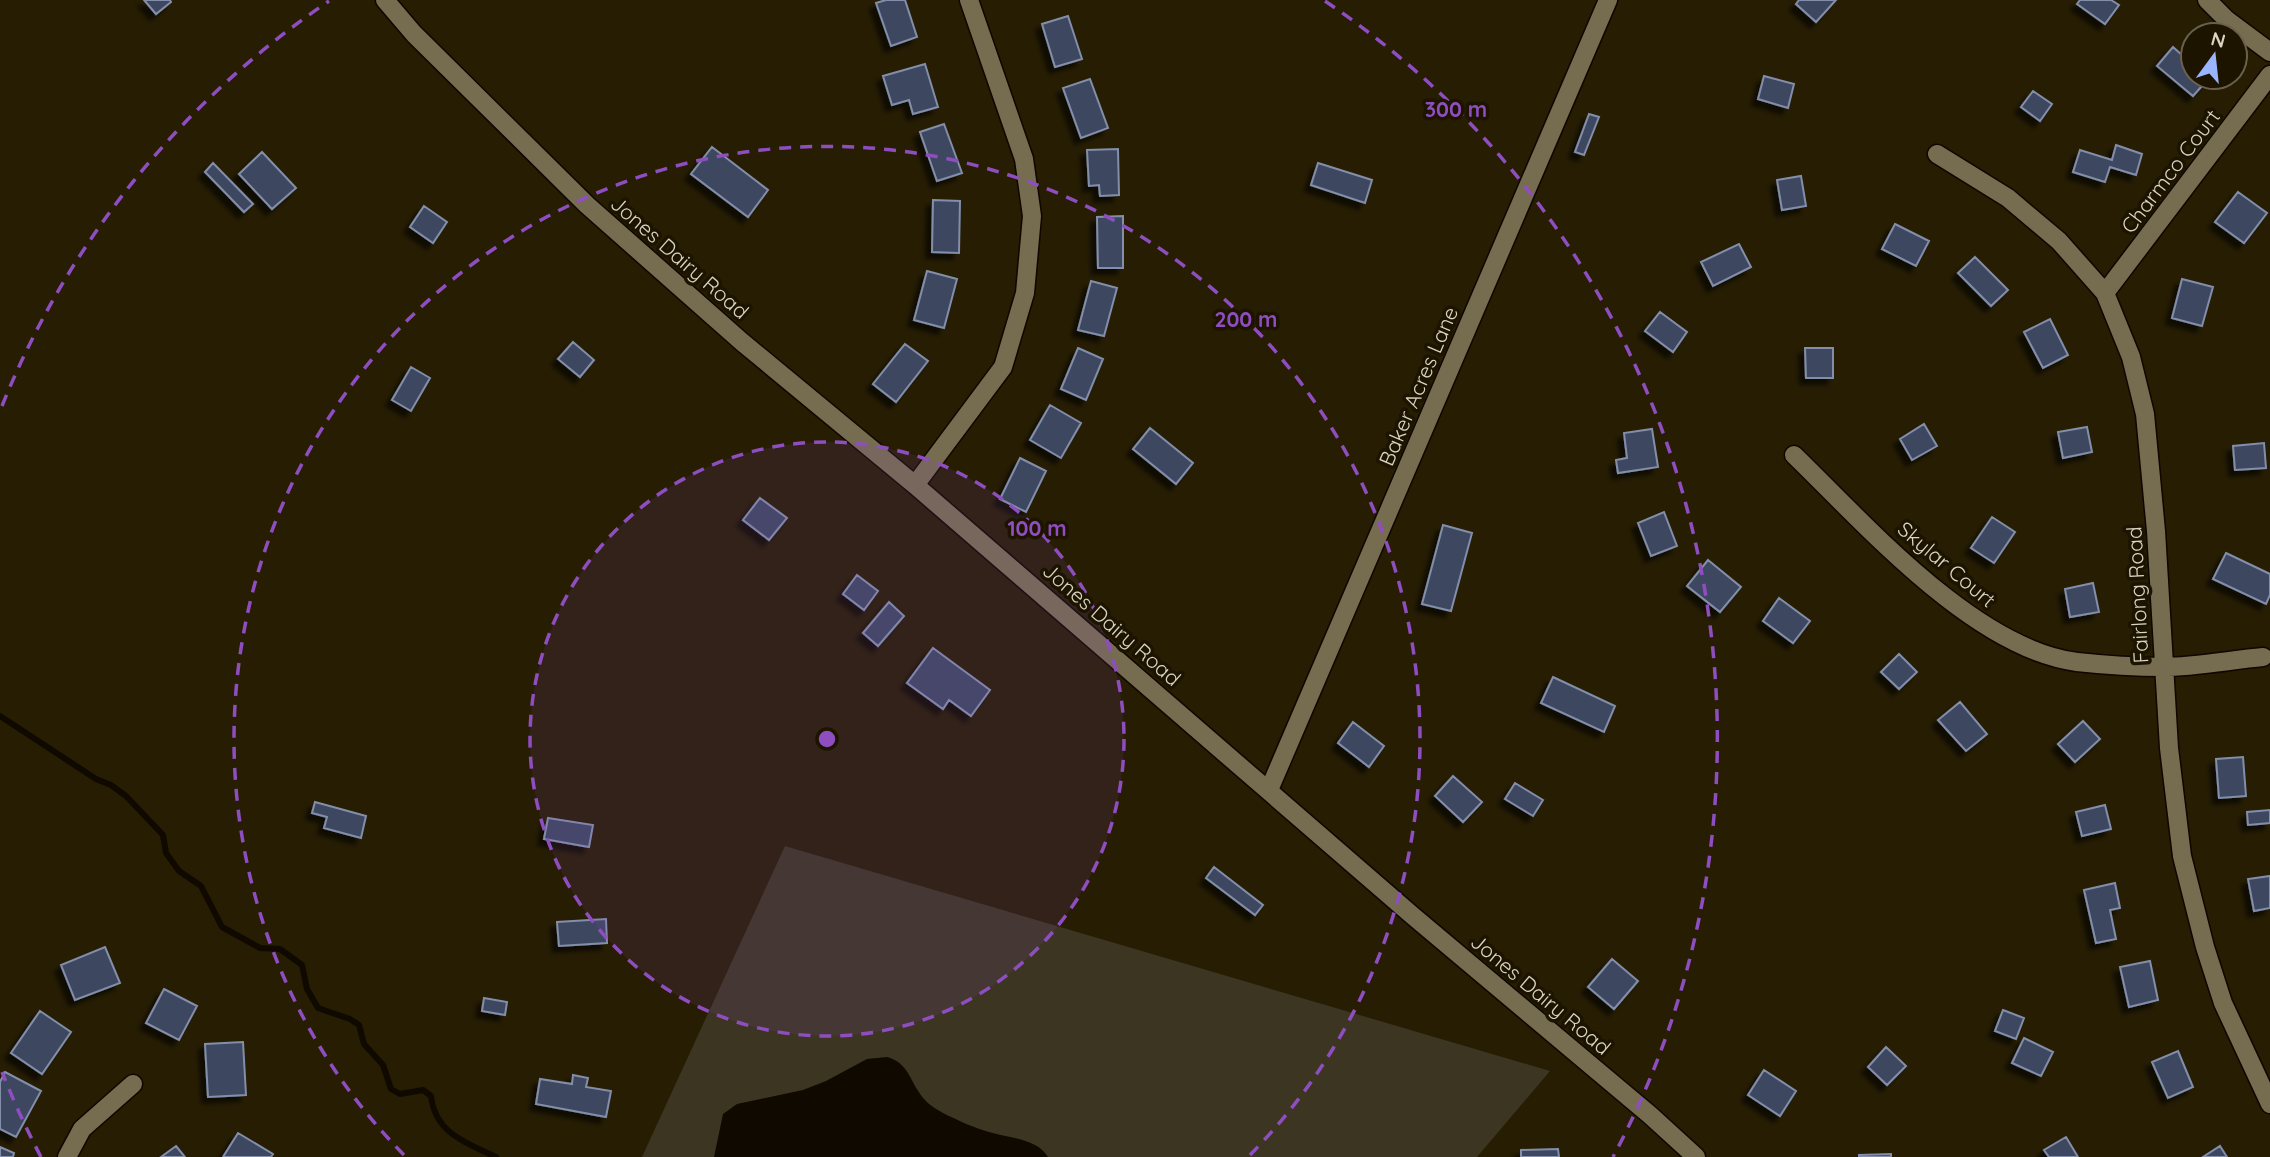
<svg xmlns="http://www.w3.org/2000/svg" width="2270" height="1157" font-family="Quicksand,sans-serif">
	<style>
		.green { fill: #3c3522 }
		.water { fill: #100900 }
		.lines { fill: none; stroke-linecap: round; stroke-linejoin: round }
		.stream { stroke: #100900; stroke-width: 6 }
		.building { fill: #3d4761; stroke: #828eaa; stroke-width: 2; filter: url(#shadow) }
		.minor-casing { stroke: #0f0700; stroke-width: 21 }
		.minor { stroke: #766c4f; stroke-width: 18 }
		.ring { fill: none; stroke: #8e4ec0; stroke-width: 3.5; stroke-dasharray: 12 9 }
		.labels { text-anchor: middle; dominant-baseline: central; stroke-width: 7; stroke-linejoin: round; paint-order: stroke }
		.street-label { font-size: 21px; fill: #d9d4c4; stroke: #1d1400 }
		.centre { fill: #8e4ec0; stroke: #1d1400; stroke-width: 3.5 }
		.ring-label { font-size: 21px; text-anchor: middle; font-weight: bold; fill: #8e4ec0; stroke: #1d1400; stroke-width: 7; stroke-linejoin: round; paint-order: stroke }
	</style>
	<defs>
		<filter id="shadow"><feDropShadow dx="-6" dy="6" stdDeviation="2" flood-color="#0009"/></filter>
	</defs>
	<rect width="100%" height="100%" fill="#261d03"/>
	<!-- green -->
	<path class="green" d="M785,846l765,225 -73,86h-835z"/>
	<!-- water -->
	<path class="water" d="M887,1057c23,6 23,27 38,43 4,5 13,10 18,13 14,7 31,15 46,19 19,6 48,6 59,25h-334l9,-43 14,-10 66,-14 23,-9 41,-22z"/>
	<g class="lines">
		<!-- stream -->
		<path class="stream" d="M0,716l96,63 15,6 15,11 37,39 3,18 13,18 22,15 21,41 38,21 20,1 22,16 5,24 11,19 32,11 9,6 5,19 19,21 8,24 9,5 23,-4 8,6c4,37 35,47 65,61"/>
	</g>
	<!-- building -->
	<path class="building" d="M144,0h26l1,2 -15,12z
		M886,0h19l12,37 -26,9 -15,-43z
		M1799,0h37l-20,22 -20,-18z
		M2080,0h31l8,5 -14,19 -28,-20z
		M1068,16l14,43 -27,8 -13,-43z
		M2173,47l20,18v12l16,1 -16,18 -36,-30z
		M925,64l13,43 -25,7 -4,-14 -17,5 -9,-29z
		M1764,76l30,8 -6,24 -30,-9z
		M1090,79l18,49 -27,10 -18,-50z
		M2033,91l19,13 -12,17 -19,-14z
		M1589,114l10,3 -15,38 -9,-3z
		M944,124l18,49 -25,8 -17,-49z
		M2116,145l26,9 -6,21 -26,-8 -5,15 -32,-10 7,-22 32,10z
		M712,147l56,43 -20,27 -57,-43z
		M1118,149l1,46 -19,1 -1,-11 -10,1 -2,-36z
		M262,152l34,36 -24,21 -33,-35z
		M213,163l40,41 -9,8 -39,-40z
		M1318,163l54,17 -7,23 -54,-18z
		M1801,176l5,30 -24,4 -5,-30z
		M2238,192l29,21 -23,30 -29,-21z
		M933,200l27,1 -1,52 -27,-1z
		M424,206l23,16 -14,21 -23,-16z
		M1123,216v52h-25l-1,-51z
		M1895,224l34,17 -13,25 -34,-17z
		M1739,244l12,23 -38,19 -12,-24z
		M1975,257l33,33 -17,16 -33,-33z
		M927,271l30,8 -13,49 -30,-8z
		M2182,279l31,8 -11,39 -30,-8z
		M1091,281l26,7 -13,48 -26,-6z
		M1660,312l27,20 -14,20 -28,-21z
		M2050,319l18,36 -25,13 -19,-36z
		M573,342l21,18 -14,17 -22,-18z
		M905,344l23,17 -32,41 -23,-18z
		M1078,348l25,11 -17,41 -25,-11z
		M1805,348h28v30h-27z
		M411,367l19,11 -19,33 -19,-11z
		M1050,405l31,18 -20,35 -31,-18z
		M1924,424l13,22 -25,14 -12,-21z
		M2087,427l5,25 -29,6 -5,-26z
		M1150,428l43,35 -17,21 -43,-35z
		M1652,429l6,38 -40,6 -2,-13 11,-2 -3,-25z
		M2264,443l2,25 -31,2 -2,-24z
		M1020,458l26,13 -20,41 -26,-13z
		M760,498l27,20 -18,22 -26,-20z
		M1664,512l13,34 -26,10 -13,-33z
		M1992,517l23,15 -21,31 -23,-15z
		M1443,525l29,8 -21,78 -29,-7z
		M2226,553l44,21v21l-4,9 -53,-25z
		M1708,560l33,27 -21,25 -33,-26z
		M857,575l21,16 -14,19 -21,-16z
		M2093,583l6,29 -29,5 -5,-28z
		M1779,598l31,23 -17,22 -30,-22z
		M889,602l15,14 -26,30 -15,-13z
		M933,648l57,42 -19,26 -22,-16 -6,9 -36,-26z
		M1899,654l18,18 -18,17 -18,-17z
		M1553,677l62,29 -11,26 -63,-29z
		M1960,702l27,32 -21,17 -28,-31z
		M2083,721l17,18 -25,23 -17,-18z
		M1353,722l31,24 -15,21 -31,-24z
		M2243,757l3,39 -27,2 -3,-39z
		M1453,776l29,26 -19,20 -28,-26z
		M1515,783l28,17 -10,16 -28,-17z
		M315,802l51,14 -5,22 -37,-10 3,-11 -15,-4z
		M2105,805l6,24 -29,7 -6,-24z
		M2270,810v13l-22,2 -1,-13z
		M548,818l45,7 -4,22 -45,-8z
		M1214,867l49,38 -8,10 -49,-37z
		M2270,876v32l-16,3 -6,-32z
		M2115,883l5,25 -10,2 6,29 -20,4 -12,-53z
		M606,919l1,24 -48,3 -2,-24z
		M105,947l15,36 -45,17 -14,-35z
		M1612,959l26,22 -24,28 -26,-22z
		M2150,961l8,39 -29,7 -9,-40z
		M164,989l33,17 -18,34 -33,-17z
		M484,998l23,4 -2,13 -23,-4z
		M2003,1010l21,8 -8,21 -21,-8z
		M40,1011l31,21 -29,42 -31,-21z
		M2024,1038l29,14 -12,24 -29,-13z
		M243,1042l3,53 -38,2 -3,-53z
		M1886,1047l20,19 -19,19 -19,-18z
		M2178,1051l15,36 -25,11 -16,-36z
		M1764,1070l32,21 -16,25 -32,-21z
		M5,1072l36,19 -25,46 -16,-8v-47z
		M573,1075l15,3 -2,9 25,4 -5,26 -70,-13 4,-25 32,5z
		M238,1133l35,21 -2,3h-48z
		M2066,1137l12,20h-29l-5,-7z
		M176,1146l9,11h-24z
		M2220,1146l7,11h-24z
		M0,1147l14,6 -1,4h-13z
		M1558,1149l1,8h-38v-7z
		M1891,1154v3h-32v-2z"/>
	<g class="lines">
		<defs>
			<path id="minor" d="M385,0l29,34 173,171 155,137 173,143 498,431 237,199 46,42
				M2207,0l20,20 43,32
				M1937,154l71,44 51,43 46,52 26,64 14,57 11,117 13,217 13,108 23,91 18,56 47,101
				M2105,293l165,-218
				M1794,455c72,70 181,194 283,207 28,3 58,5 85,5 34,0 68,-7 101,-10
				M915,485l88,-118 22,-74 7,-77 -8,-57 -55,-159
				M1269,790l339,-790
				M67,1157l15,-28 51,-45"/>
		</defs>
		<!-- minor casing -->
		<use href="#minor" class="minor-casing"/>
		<!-- minor -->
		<use href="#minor" class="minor"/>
	</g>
	<!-- distance rings -->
	<circle cx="827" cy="739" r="297" fill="#8e4ec0" fill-opacity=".12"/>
	<g class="ring">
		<circle cx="827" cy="739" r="297"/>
		<path d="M404 1155A593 593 0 1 1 1250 1155"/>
		<path d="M41 1157A890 890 0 0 1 2 1072M2 406A890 890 0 0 1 329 1M1325 1A890 890 0 0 1 1613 1157"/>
	</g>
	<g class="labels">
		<!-- street labels -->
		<g class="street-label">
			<text transform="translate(2170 171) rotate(-53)">Charmco Court</text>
			<text transform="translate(680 257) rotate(41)">Jones Dairy Road</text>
			<text transform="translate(1418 386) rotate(-67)">Baker Acres Lane</text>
			<text transform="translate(1947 564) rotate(40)">Skylar Court</text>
			<text transform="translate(2137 595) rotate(-93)">Fairlong Road</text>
			<text transform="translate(1112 624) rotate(41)">Jones Dairy Road</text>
			<text transform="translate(1541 994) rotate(40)">Jones Dairy Road</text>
		</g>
	</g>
	<circle cx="827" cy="739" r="10" class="centre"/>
	<g class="ring-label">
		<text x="1456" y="117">300 m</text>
		<text x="1246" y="327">200 m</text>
		<text x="1037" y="536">100 m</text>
	</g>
	<!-- north arrow -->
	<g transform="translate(2214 56) rotate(15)"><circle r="33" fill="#1d1400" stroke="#68614e" stroke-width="2"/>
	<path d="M0-5L12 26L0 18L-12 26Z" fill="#99b5fd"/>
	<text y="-10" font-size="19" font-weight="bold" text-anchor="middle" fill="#d9d4c4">N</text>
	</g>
</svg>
